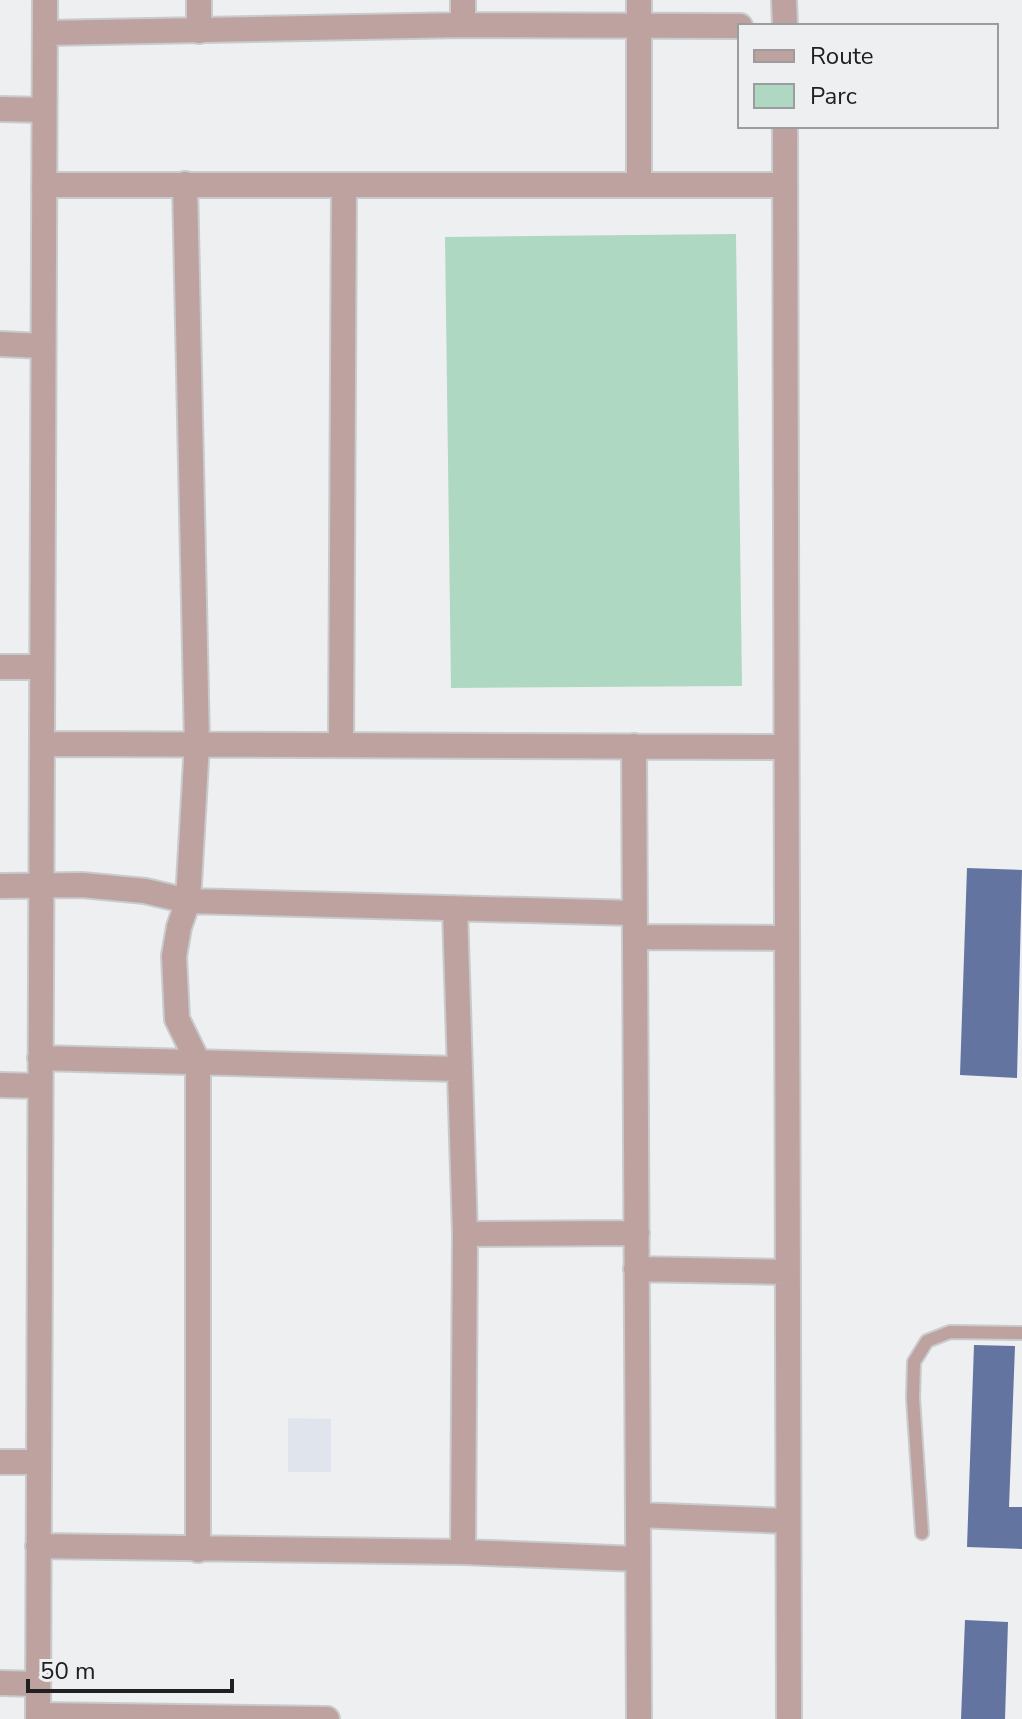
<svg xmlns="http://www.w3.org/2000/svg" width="1022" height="1719" font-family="'Nunito Sans',sans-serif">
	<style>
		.built { fill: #e0e4ed }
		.green { fill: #afd8c3 }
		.building { fill: #6374a1 }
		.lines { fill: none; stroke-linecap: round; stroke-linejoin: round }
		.lane-casing { stroke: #c9cacc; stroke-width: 16 }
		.street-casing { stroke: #c9cacc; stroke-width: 28 }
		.lane { stroke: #bda2a0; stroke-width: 12 }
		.street { stroke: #bda2a0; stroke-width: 24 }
	</style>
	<rect width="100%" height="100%" fill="#eeeff1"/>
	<!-- built -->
	<path class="built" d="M288,1418l43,1v53h-43z"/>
	<!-- green -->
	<path class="green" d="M736,234l6,452 -291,2 -6,-451z"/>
	<!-- building -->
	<path class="building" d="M967,868l55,2 -5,208 -57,-3z
		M974,1345l41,1 -6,161h13v42l-55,-2z
		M965,1620l43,2 -3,97h-44z"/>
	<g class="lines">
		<defs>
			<path id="lane" d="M922,1533l-9,-135 1,-36 13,-21 23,-9 72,1"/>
			<path id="street" d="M639,0v184
				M784,0l1,26
				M463,25v-25
				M199,31v-31
				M45,33l418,-8 277,1
				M0,109l44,1
				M785,126l4,1593
				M185,184l12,559 -9,158 -9,26 -5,29 3,63 21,43v488
				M44,185h741
				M0,344l43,2
				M0,667h42
				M42,744l744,3
				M341,745l3,-560
				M634,746l5,973
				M0,886l82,-1 63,6 43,10 447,12
				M455,910l10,324 -2,318
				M635,937l152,1
				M40,1058l418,11
				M0,1085l40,1
				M465,1234l172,-1
				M636,1269l151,3
				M0,1462h39
				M638,1515l150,6
				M38,1546l425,6 175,7
				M0,1683l38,1
				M38,1715l289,4
				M38,1719l7,-1719"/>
		</defs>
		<!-- lane casing -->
		<use href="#lane" class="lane-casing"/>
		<!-- street casing -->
		<use href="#street" class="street-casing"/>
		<!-- lane -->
		<use href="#lane" class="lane"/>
		<!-- street -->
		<use href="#street" class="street"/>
	</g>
	<!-- legend -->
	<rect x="738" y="24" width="260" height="104" fill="#eeeff1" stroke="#9c9c9e" stroke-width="2"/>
	<rect x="754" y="50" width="40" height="12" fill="#bda2a0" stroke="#9c9c9e" stroke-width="2"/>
	<text x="810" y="64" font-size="24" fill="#202021">Route</text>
	<rect x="754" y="84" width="40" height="24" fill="#afd8c3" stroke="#9c9c9e" stroke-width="2"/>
	<text x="810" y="104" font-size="24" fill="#202021">Parc</text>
	<!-- scale -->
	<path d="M28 1679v12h204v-12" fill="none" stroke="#202021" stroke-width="4"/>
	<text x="40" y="1679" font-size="24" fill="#202021" stroke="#eeeff1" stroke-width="6" paint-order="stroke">50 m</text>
</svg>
